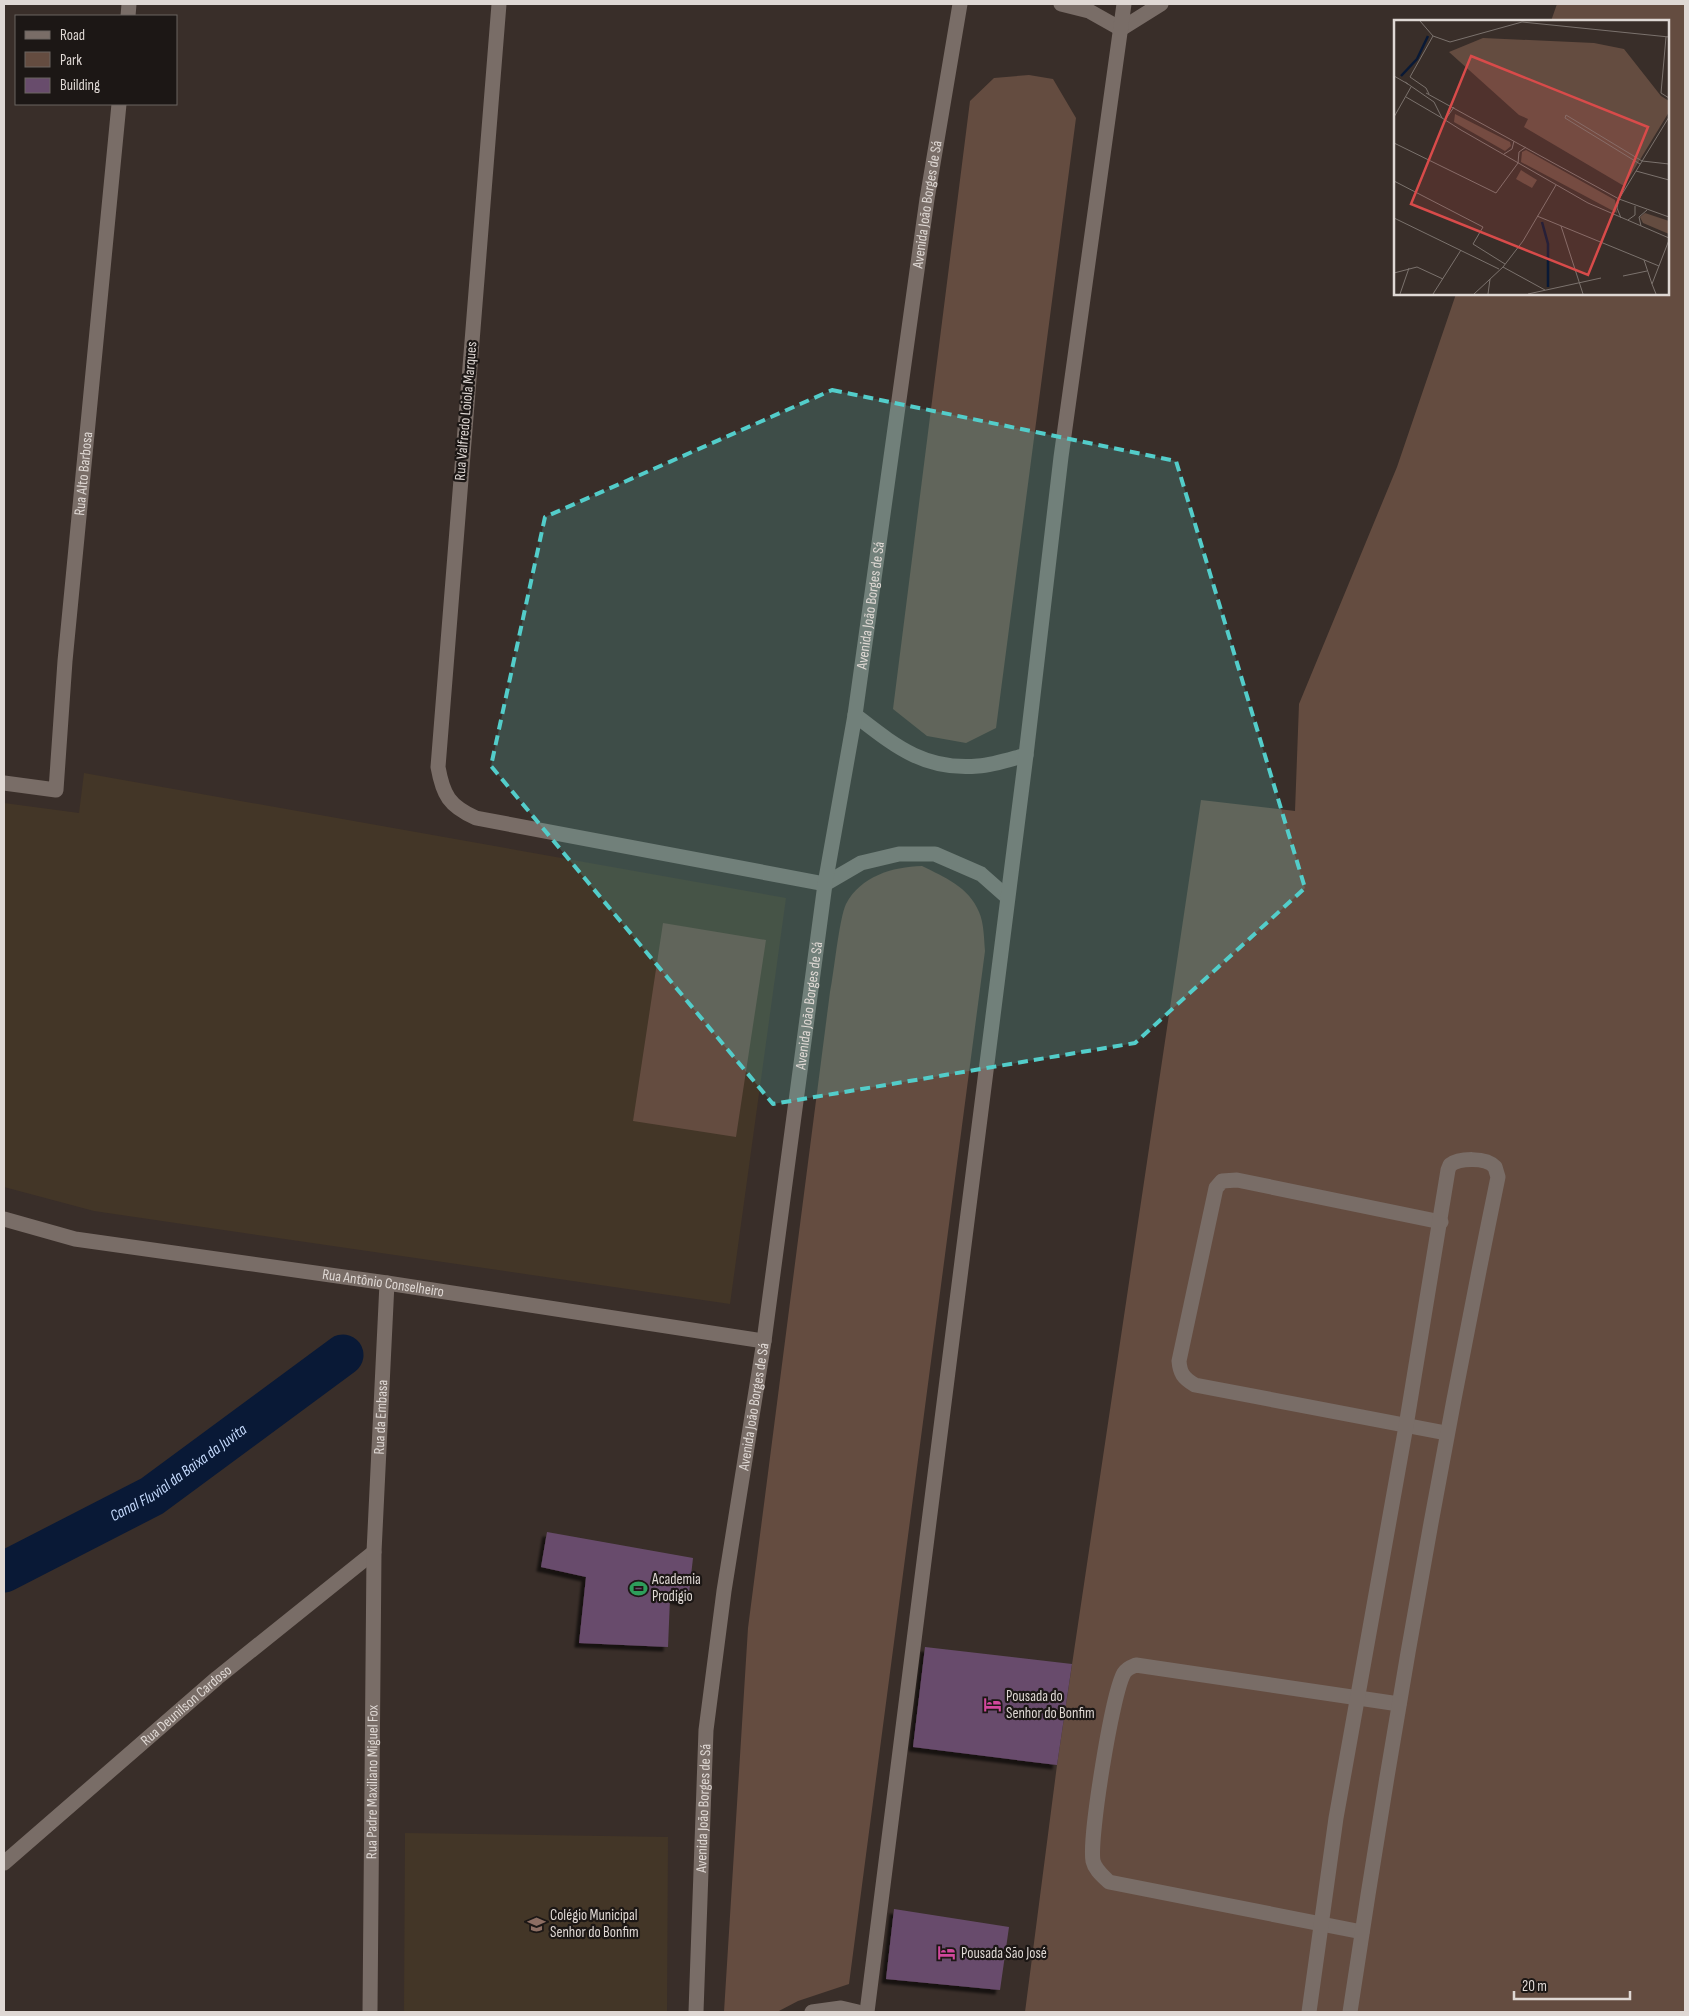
<svg xmlns="http://www.w3.org/2000/svg" width="1689" height="2016" font-family="'Sofia Sans Condensed',sans-serif">
	<style>
		.education { fill: #433627 }
		.green { fill: #644c40 }
		.lines { fill: none; stroke-linecap: round; stroke-linejoin: round }
		.canal { stroke: #091936; stroke-width: 41 }
		.building { fill: #684c6c; filter: url(#shadow) }
		.lane { stroke: #796d67; stroke-width: 15 }
		.street { stroke: #796d67; stroke-width: 15 }
		.secondary { stroke: #796d67; stroke-width: 15 }
		.marked { fill: #53cdca; fill-opacity: 0.2; stroke: #53cdca; stroke-width: 4; stroke-dasharray: 10 6; stroke-linejoin: round }
		.labels { text-anchor: middle; dominant-baseline: central; stroke-width: 4.5; stroke-linejoin: round; paint-order: stroke }
		.street-label { font-size: 15px; fill: #dfd8d4; stroke: #1c1715 }
		.poi-label { font-size: 15px; fill: #dfd8d4; stroke: #1c1715; text-anchor: start }
		.water-label { font-size: 16px; font-style: italic; fill: #c4d9fc; stroke: #1c1715 }
		.inset-river { fill: none; stroke: #091936; stroke-width: 2.5 }
		.inset-road { fill: none; stroke: #7b726d; stroke-width: 1 }
		.view { fill: #d84b4a; fill-opacity: 0.15; stroke: #d84b4a; stroke-width: 2.5 }
		.inset-edge { fill: none; stroke: #dfd8d4; stroke-width: 2.5 }
	</style>
	<defs>
		<filter id="shadow"><feDropShadow dx="-4.5" dy="4.5" stdDeviation="1" flood-color="#0009"/></filter>
	</defs>
	<rect width="100%" height="100%" fill="#392e29"/>
	<!-- education -->
	<path class="education" d="M84,773l702,125 -56,406 -636,-93 -90,-24v-384l75,10z
		M405,1833l263,4 -1,175h-263z"/>
	<!-- green -->
	<path class="green" d="M1557,4h128v2008h-660l32,-247 144,-965 94,11 4,-107 98,-237 59,-173h212v-273h-117z
		M1029,75l24,4 23,39 -80,610 -30,15 -39,-7 -34,-27 77,-608 24,-23z
		M922,866c22,11 47,21 57,46 5,11 5,27 6,39l-136,1033 -51,17 -21,11h-53l24,-384 82,-636c4,-19 9,-73 16,-88 15,-28 46,-37 76,-38z
		M663,923l103,17 -30,197 -103,-16z"/>
	<g class="lines">
		<!-- canal -->
		<path class="canal" id="s1" d="M4,1572l148,-76 191,-141"/>
	</g>
	<!-- building -->
	<path class="building" d="M547,1532l146,26 -5,44 -18,-4 -2,49 -89,-4 7,-66 -45,-10z
		M925,1647l147,17 -15,101 -144,-18z
		M894,1909l115,18 -9,63 -114,-11z"/>
	<g class="lines">
		<!-- lane -->
		<path class="lane" d="M1121,29l40,-25
			M1441,1222l-204,-42 -15,1 -6,7 -37,173c1,12 4,17 16,24l251,48
			M1362,1932l-253,-50c-6,-6 -14,-12 -16,-21 -4,-23 19,-167 31,-188 3,-5 7,-6 12,-8l263,39"/>
		<!-- street -->
		<g class="street">
			<path d="M499,4l-61,763c5,28 11,39 38,51l349,66"/>
			<path d="M128,16l1,-12"/>
			<path id="s2" d="M4,783l52,7 9,-129 54,-557"/>
			<path id="s3" d="M4,1219l71,20 312,44 377,58"/>
			<path id="s4" d="M4,1863l213,-185 157,-126"/>
			<path id="s5" d="M370,2012l4,-460 13,-269"/>
			<path d="M1309,2012l27,-194 70,-392 42,-256 2,-5c9,-7 36,-8 45,2l3,10c-57,277 -106,555 -148,835"/>
		</g>
		<!-- secondary -->
		<g class="secondary">
			<path d="M1061,4l28,7 32,18"/>
			<path d="M855,715c39,30 69,56 123,51 16,-1 33,-7 48,-11"/>
			<path d="M825,884l36,-21 38,-9h36l46,20 26,23"/>
			<path id="s6" d="M696,2012l10,-282 18,-139 40,-250 61,-457 30,-169 72,-516 33,-195"/>
			<path d="M812,2012l29,-4 17,4"/>
			<path d="M867,2012l159,-1257 35,-298 63,-453"/>
		</g>
	</g>
	<!-- marked area -->
	<path class="marked" d="M832,390l344,71 129,427 -170,155 -362,61 -282,-338 54,-249z"/>
	<!-- icons -->
	<defs>
		<symbol id="stadium-bare" viewBox="-9 -9 18 18"><path d="M0-5a6.5 5 0 1 0 0 10a6.5 5 0 1 0 0-10ZM-3.5-1.8h7v3.6h-7Z" fill="#2e9e5b" stroke="#1c1715" stroke-width="2.5" paint-order="stroke"/></symbol>
		<symbol id="hotel-bare" viewBox="-9 -9 18 18"><path d="M-6-4.5h1.5V1H6V5H4.5V3h-9V5H-6ZM-4 0a1.8 1.8 0 1 1 3.6 0ZM.5 0V-2.5h3Q6-2.5 6 0Z" fill="#d1479c" stroke="#1c1715" stroke-width="2.5" paint-order="stroke"/></symbol>
		<symbol id="school-bare" viewBox="-9 -9 18 18"><path d="M0-5L7-2L0 1L-7-2ZM-4 1L0 2.5L4 1V4Q0 6-4 4Z" fill="#8d6e63" stroke="#1c1715" stroke-width="2.5" paint-order="stroke"/></symbol>
	</defs>
	<g fill-rule="evenodd">
		<use href="#stadium-bare" x="626" y="1576" width="25" height="25"/>
		<use href="#hotel-bare" x="980" y="1692" width="25" height="25"/>
		<use href="#school-bare" x="524" y="1912" width="25" height="25"/>
		<use href="#hotel-bare" x="934" y="1940" width="25" height="25"/>
	</g>
	<g class="labels">
		<!-- street labels -->
		<g class="street-label">
			<text stroke="none"><textPath href="#s6" startOffset="1824">Avenida João Borges de Sá</textPath></text>
			<text transform="translate(466 411) rotate(-85)">Rua Valfredo Loiola Marques</text>
			<text stroke="none"><textPath href="#s2" startOffset="370">Rua Alto Barbosa</textPath></text>
			<text stroke="none"><textPath href="#s6" startOffset="1419">Avenida João Borges de Sá</textPath></text>
			<text stroke="none"><textPath href="#s6" startOffset="1014">Avenida João Borges de Sá</textPath></text>
			<text stroke="none"><textPath href="#s3" startOffset="385">Rua Antônio Conselheiro</textPath></text>
			<text stroke="none"><textPath href="#s6" startOffset="609">Avenida João Borges de Sá</textPath></text>
			<text stroke="none"><textPath href="#s5" startOffset="595">Rua da Embasa</textPath></text>
			<text stroke="none"><textPath href="#s4" startOffset="241">Rua Deunilson Cardoso</textPath></text>
			<text stroke="none"><textPath href="#s5" startOffset="230">Rua Padre Maxiliano Miguel Fox</textPath></text>
			<text stroke="none"><textPath href="#s6" startOffset="204">Avenida João Borges de Sá</textPath></text>
		</g>
		<!-- poi labels -->
		<g class="poi-label">
			<text x="652" y="1579">Academia<tspan x="652" dy="17">Prodigio</tspan></text>
			<text x="1006" y="1696">Pousada do<tspan x="1006" dy="17">Senhor do Bonfim</tspan></text>
			<text x="550" y="1915">Colégio Municipal<tspan x="550" dy="17">Senhor do Bonfim</tspan></text>
			<text x="961" y="1953">Pousada São José</text>
		</g>
		<!-- water labels -->
		<g class="water-label">
			<text stroke="none"><textPath href="#s1" startOffset="201">Canal Fluvial da Baixa da Juvita</textPath></text>
		</g>
	</g>
	<!-- overview -->
	<g transform="translate(1394 20)">
		<rect width="275" height="275" fill="#392e29"/>
		<path d="M89,18l111,5 30,6 37,47 8,5v11l-45,74 -100,-59 4,-8 -9,-4 -70,-63zM61,94l55,28 1,4 -6,5 -51,-29zM132,130l89,50 2,13 -96,-51 1,-10zM127,150l16,10 -5,8 -16,-9zM251,193l24,8v13l-26,-11 -3,-6z" fill="#644c40"/>
		<path class="inset-river" d="M7,56l16,-17 11,-23M148,202l6,22v43"/>
		<path class="inset-road" d="M26,1l13,15 17,6 72,-20 147,15M272,17l-5,56 8,5M0,56l14,8M11,62l29,20 8,16 19,12 127,73 81,35M32,73l193,106 50,18M35,74l-3,-6 -16,-11 23,-41M12,77l36,21M0,97l17,-30M51,100l9,-13M0,123l102,50 22,-30M110,134l8,-5 2,-8M124,143l1,-11 7,-5M246,144l-75,-46 1,-3 76,46 27,3M242,151l33,9M0,161l89,46 -10,17 32,20M225,179l50,-82M225,179l-2,9 4,10M143,196l122,50M0,198l105,51M234,200l7,-5v-9M167,206l22,68M247,206l-2,-9 8,-7M250,240l8,24M109,247l42,23M0,253l23,-6 26,12M229,256l24,-5M6,274l9,-26M39,274l28,-44M80,274l29,-27 20,-26 33,-56M94,274l2,-15M134,274l73,-16M262,274l-4,-10 17,-44"/>
		<path class="view" d="M77,36l177,71 -60,148 -177,-71z"/>
		<rect width="275" height="275" class="inset-edge"/>
	</g>
	<!-- border -->
	<rect width="1689" height="2016" fill="none" stroke="#dfd8d4" stroke-width="10"/>
	<!-- legend -->
	<rect x="15" y="15" width="162" height="90" fill="#1c1715" stroke="#6a6461"/>
	<rect x="25" y="31" width="25" height="8" fill="#796d67" stroke="#6a6461"/>
	<text x="60" y="40" font-size="15" fill="#dfd8d4">Road</text>
	<rect x="25" y="52" width="25" height="15" fill="#644c40" stroke="#6a6461"/>
	<text x="60" y="65" font-size="15" fill="#dfd8d4">Park</text>
	<rect x="25" y="78" width="25" height="15" fill="#684c6c" stroke="#6a6461"/>
	<text x="60" y="90" font-size="15" fill="#dfd8d4">Building</text>
	<!-- scale -->
	<path d="M1514 1991v8h116v-8" fill="none" stroke="#dfd8d4" stroke-width="2.5"/>
	<text x="1522" y="1991" font-size="15" fill="#dfd8d4" stroke="#1c1715" stroke-width="4" paint-order="stroke">20 m</text>
</svg>
